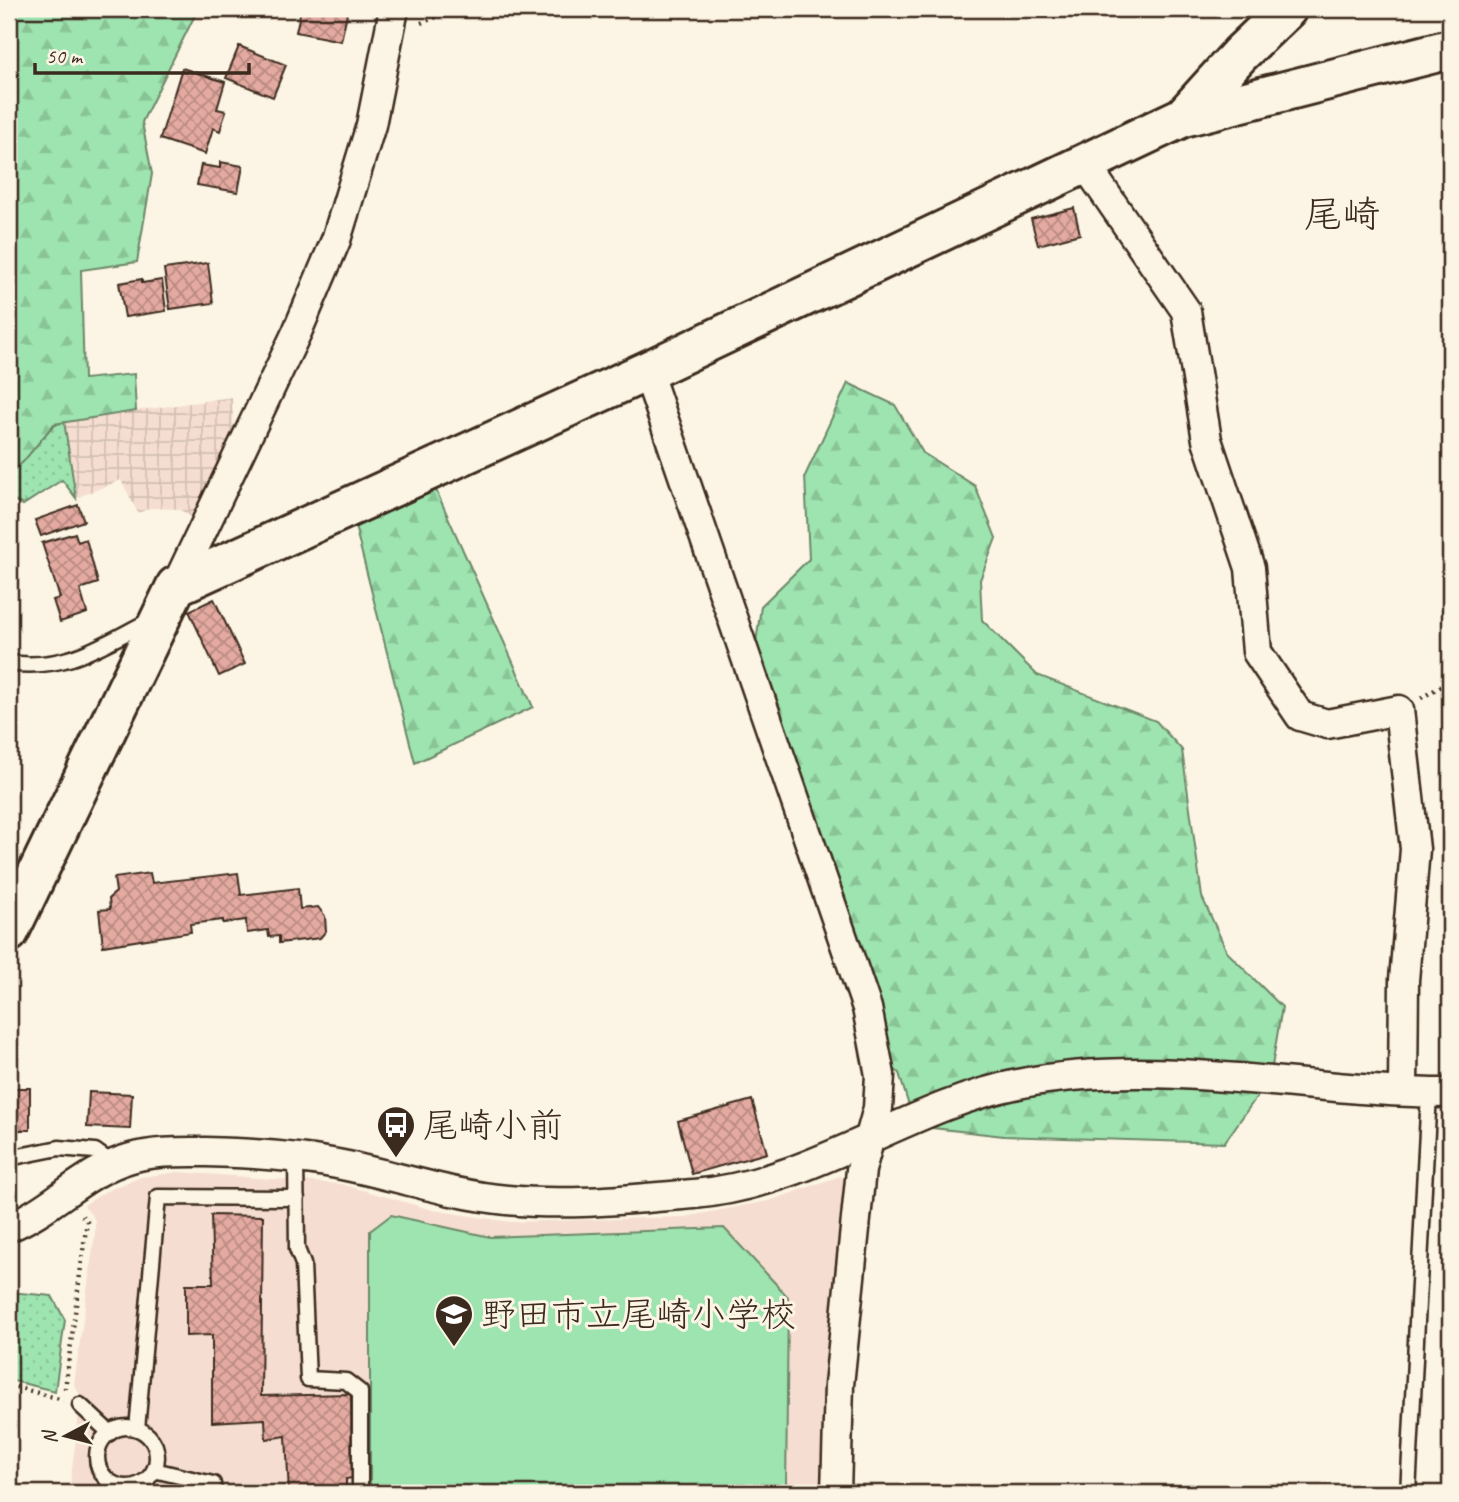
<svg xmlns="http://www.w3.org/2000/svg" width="1459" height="1502" font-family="Caveat,'Klee One',sans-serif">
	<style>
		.built { fill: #f5ded1 }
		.industrial { fill: url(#industrial-grid) }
		.grass { fill: url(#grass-dots); stroke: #6c8767; stroke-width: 2 }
		.forest { fill: url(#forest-firs); stroke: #6c8767; stroke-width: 2 }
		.pitch { fill: #9ee4b0; stroke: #6c8767; stroke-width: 2 }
		.building { fill: url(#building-cross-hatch); stroke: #3b2a1e; stroke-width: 2 }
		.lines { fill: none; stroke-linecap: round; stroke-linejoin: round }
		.lane-casing { stroke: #3b2a1e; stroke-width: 19 }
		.street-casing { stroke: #3b2a1e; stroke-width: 33 }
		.secondary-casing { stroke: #3b2a1e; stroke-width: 44 }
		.path { stroke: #3b2a1e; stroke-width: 4.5; stroke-dasharray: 2 5; stroke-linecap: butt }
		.lane { stroke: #fcf5e5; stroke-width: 14 }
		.street { stroke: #fcf5e5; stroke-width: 28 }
		.secondary { stroke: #fcf5e5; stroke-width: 38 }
		.labels { text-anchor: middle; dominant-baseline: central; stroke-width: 6; stroke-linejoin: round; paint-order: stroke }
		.poi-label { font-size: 35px; fill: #3b2a1e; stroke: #fcf5e5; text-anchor: start }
		.quarter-label { font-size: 38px; fill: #3b2a1e; stroke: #fcf5e5 }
	</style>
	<defs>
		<pattern id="industrial-grid" width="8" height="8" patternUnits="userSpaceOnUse" patternTransform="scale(1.75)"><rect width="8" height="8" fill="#f5ded1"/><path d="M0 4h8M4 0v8" fill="none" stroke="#d3bfb3"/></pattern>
		<pattern id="grass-dots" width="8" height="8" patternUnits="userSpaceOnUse" patternTransform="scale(1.75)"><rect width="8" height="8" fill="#9ee4b0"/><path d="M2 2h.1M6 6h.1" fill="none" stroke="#89c497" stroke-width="1.8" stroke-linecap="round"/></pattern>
		<pattern id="forest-firs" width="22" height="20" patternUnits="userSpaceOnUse" patternTransform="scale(1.75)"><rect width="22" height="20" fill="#9ee4b0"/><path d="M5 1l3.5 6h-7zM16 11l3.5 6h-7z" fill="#89c497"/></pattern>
		<pattern id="building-cross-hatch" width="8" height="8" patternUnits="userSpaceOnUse" patternTransform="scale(1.75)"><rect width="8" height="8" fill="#e4aaa1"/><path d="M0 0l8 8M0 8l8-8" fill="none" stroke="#ba8b83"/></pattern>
	</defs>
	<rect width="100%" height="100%" fill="#fcf5e5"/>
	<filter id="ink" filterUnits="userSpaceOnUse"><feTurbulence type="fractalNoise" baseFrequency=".0143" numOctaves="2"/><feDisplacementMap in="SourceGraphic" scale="14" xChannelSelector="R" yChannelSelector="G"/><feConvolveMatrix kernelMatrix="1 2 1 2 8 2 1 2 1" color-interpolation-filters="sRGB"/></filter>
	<g filter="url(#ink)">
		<!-- built -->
		<path class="built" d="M178,1172l163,12 92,26 77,12 175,-5 87,-17 68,-24 6,4 -22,208 -3,105h-752l12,-96 -7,-13 21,-151v-13l-11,-15 22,-14 35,-14z"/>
		<!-- industrial -->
		<path class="industrial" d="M232,397l2,36 -41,85 -14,-9 -28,-1 -13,5 -17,-33 -45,18 -12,-77z"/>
		<!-- grass -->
		<path class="grass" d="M64,421l12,77 -14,-18 -39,25 -14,-7v-24c18,-15 33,-46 55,-53z
			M9,1292l43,4 13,24 -10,71 -46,-11z"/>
		<!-- forest -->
		<path class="forest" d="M9,9h189l-56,113 10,52 -15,88 -56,8 3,109 50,-5 2,37 -82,13 -31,38 -14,12z
			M848,383l47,22 28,48 52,33 21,52 -16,42 2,40 55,55 119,46 26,29 20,147 25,55 55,55 -12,71 -46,65 -220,-7 -89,-10 -16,-53 -39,-31 -73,-297 -31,-102 5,-37 48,-47 -4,-83z
			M436,490l97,217 -118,56 -60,-237z"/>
		<!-- pitch -->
		<path class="pitch" d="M391,1215l99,22 234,-9 64,69 -2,196h-416v-262z"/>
		<!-- building -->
		<path class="building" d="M301,9h47l-7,32 -45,-9z
			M239,46l47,19 -13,32 -47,-19z
			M182,68l43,14 -8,27 9,2 -6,20 -7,-3 -8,26 -45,-15z
			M220,162l23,4 -5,26 -41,-7 4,-20 19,3z
			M1074,208l6,26 -42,11 -7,-26z
			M208,263l5,40 -43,6 -6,-40z
			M142,279v4l20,-3 4,31 -41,6 -6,-34z
			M78,505l6,16 -43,15 -6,-16z
			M75,533l3,9 8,-3 12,44 -18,6 7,24 -27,9 -7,-22 7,-2 -18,-55z
			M214,599l31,65 -26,12 -30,-65z
			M150,873l2,10 86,-10 3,22 57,-7 2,21 18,-2 7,9 1,15 -6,7 -41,5v-7l-10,1 -1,-7 -21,3 -1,-13 -23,3v-3l-33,4 1,8 -88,14 -4,-36 11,-1 -1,-11 7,-6 -2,-14z
			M9,1088h21v42h-21z
			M89,1092l43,2 -2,35 -43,-2z
			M752,1100l15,53 -75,21 -14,-53z
			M211,1215l52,1 -2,180 90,-2 1,84 -6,1v14h-57l-3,-57 -20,3 -1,-20 -53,3v-87l-26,1v-52h27z"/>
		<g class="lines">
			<defs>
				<path id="lane" d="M9,663c58,8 90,-17 140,-42
					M296,1156l1,93 6,15 5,115 38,2 14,11v101
					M9,1158l50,-10 36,3 18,13
					M80,1405l30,28
					M97 1457a30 30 0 1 1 60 0a30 30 0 1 1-60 0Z
					M137,1429l21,-232 139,1
					M154,1470l59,14 1,9
					M1408,1493l21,-400"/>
				<path id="street" d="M1085,164l101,147 21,129 43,128 7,84 43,64 27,8 72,-14 16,139 -11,131 -1,110
					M647,371l220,637 13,67 -2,33 -17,62 -22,215 -3,108
					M176,586l121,-254 39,-92 35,-115 23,-116
					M9,1227c44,-18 75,-56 122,-69 24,-7 50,-6 75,-6 47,1 94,4 141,14 53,11 106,29 160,34 62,6 126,-1 187,-6 117,-10 211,-87 324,-110 144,-29 288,9 432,9"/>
				<path id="secondary" d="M1183,117l267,-68
					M9,932l167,-346 471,-215 536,-254 57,-63 47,-45"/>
			</defs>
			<!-- lane casing -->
			<use href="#lane" class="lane-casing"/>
			<!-- street casing -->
			<use href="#street" class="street-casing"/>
			<!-- secondary casing -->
			<use href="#secondary" class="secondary-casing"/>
			<!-- path -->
			<path class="path" d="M421,23l35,-14
				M1421,698l29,-17
				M9,1385l54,15
				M65,1389l22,-168 -5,-5"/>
			<!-- lane -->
			<use href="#lane" class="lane"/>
			<!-- street -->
			<use href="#street" class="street"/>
			<!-- secondary -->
			<use href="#secondary" class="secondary"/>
		</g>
	</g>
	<!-- icons -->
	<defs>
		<symbol id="bus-pin" viewBox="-11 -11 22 30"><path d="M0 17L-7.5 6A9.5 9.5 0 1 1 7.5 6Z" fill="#3b2a1e" stroke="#fcf5e5"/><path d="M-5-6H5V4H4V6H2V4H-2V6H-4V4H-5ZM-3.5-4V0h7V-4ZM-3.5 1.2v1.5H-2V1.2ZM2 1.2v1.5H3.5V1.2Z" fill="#fff"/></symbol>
		<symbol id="school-pin" viewBox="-11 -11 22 30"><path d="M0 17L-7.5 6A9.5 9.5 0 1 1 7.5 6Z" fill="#3b2a1e" stroke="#fcf5e5"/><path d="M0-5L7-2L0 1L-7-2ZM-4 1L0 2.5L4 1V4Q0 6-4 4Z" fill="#fff"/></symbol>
	</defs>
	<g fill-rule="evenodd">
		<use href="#bus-pin" x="374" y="1103" width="44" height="60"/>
		<use href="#school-pin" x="432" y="1292" width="44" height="60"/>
	</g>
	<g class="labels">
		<!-- poi labels -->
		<g class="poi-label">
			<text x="423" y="1125">尾崎小前</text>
			<text x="481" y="1314">野田市立尾崎小学校</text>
		</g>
		<!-- quarter labels -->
		<g class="quarter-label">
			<text x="1342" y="214">尾崎</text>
		</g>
	</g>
	<!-- margin -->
	<rect width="1459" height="1502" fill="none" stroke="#fcf5e5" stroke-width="35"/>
	<rect x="18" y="18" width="1424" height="1467" fill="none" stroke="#3b2a1e" stroke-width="2.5" filter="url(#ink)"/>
	<!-- north arrow -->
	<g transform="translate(66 1436) rotate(263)" stroke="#fcf5e5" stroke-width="5" paint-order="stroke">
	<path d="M0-5L12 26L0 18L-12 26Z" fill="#3b2a1e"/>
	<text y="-10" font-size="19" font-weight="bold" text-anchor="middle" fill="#3b2a1e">N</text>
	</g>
	<!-- scale -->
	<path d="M35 63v10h214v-10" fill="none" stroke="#3b2a1e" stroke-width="3.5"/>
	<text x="46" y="63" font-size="21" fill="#3b2a1e" stroke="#fcf5e5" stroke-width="5" paint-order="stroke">50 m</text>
</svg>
